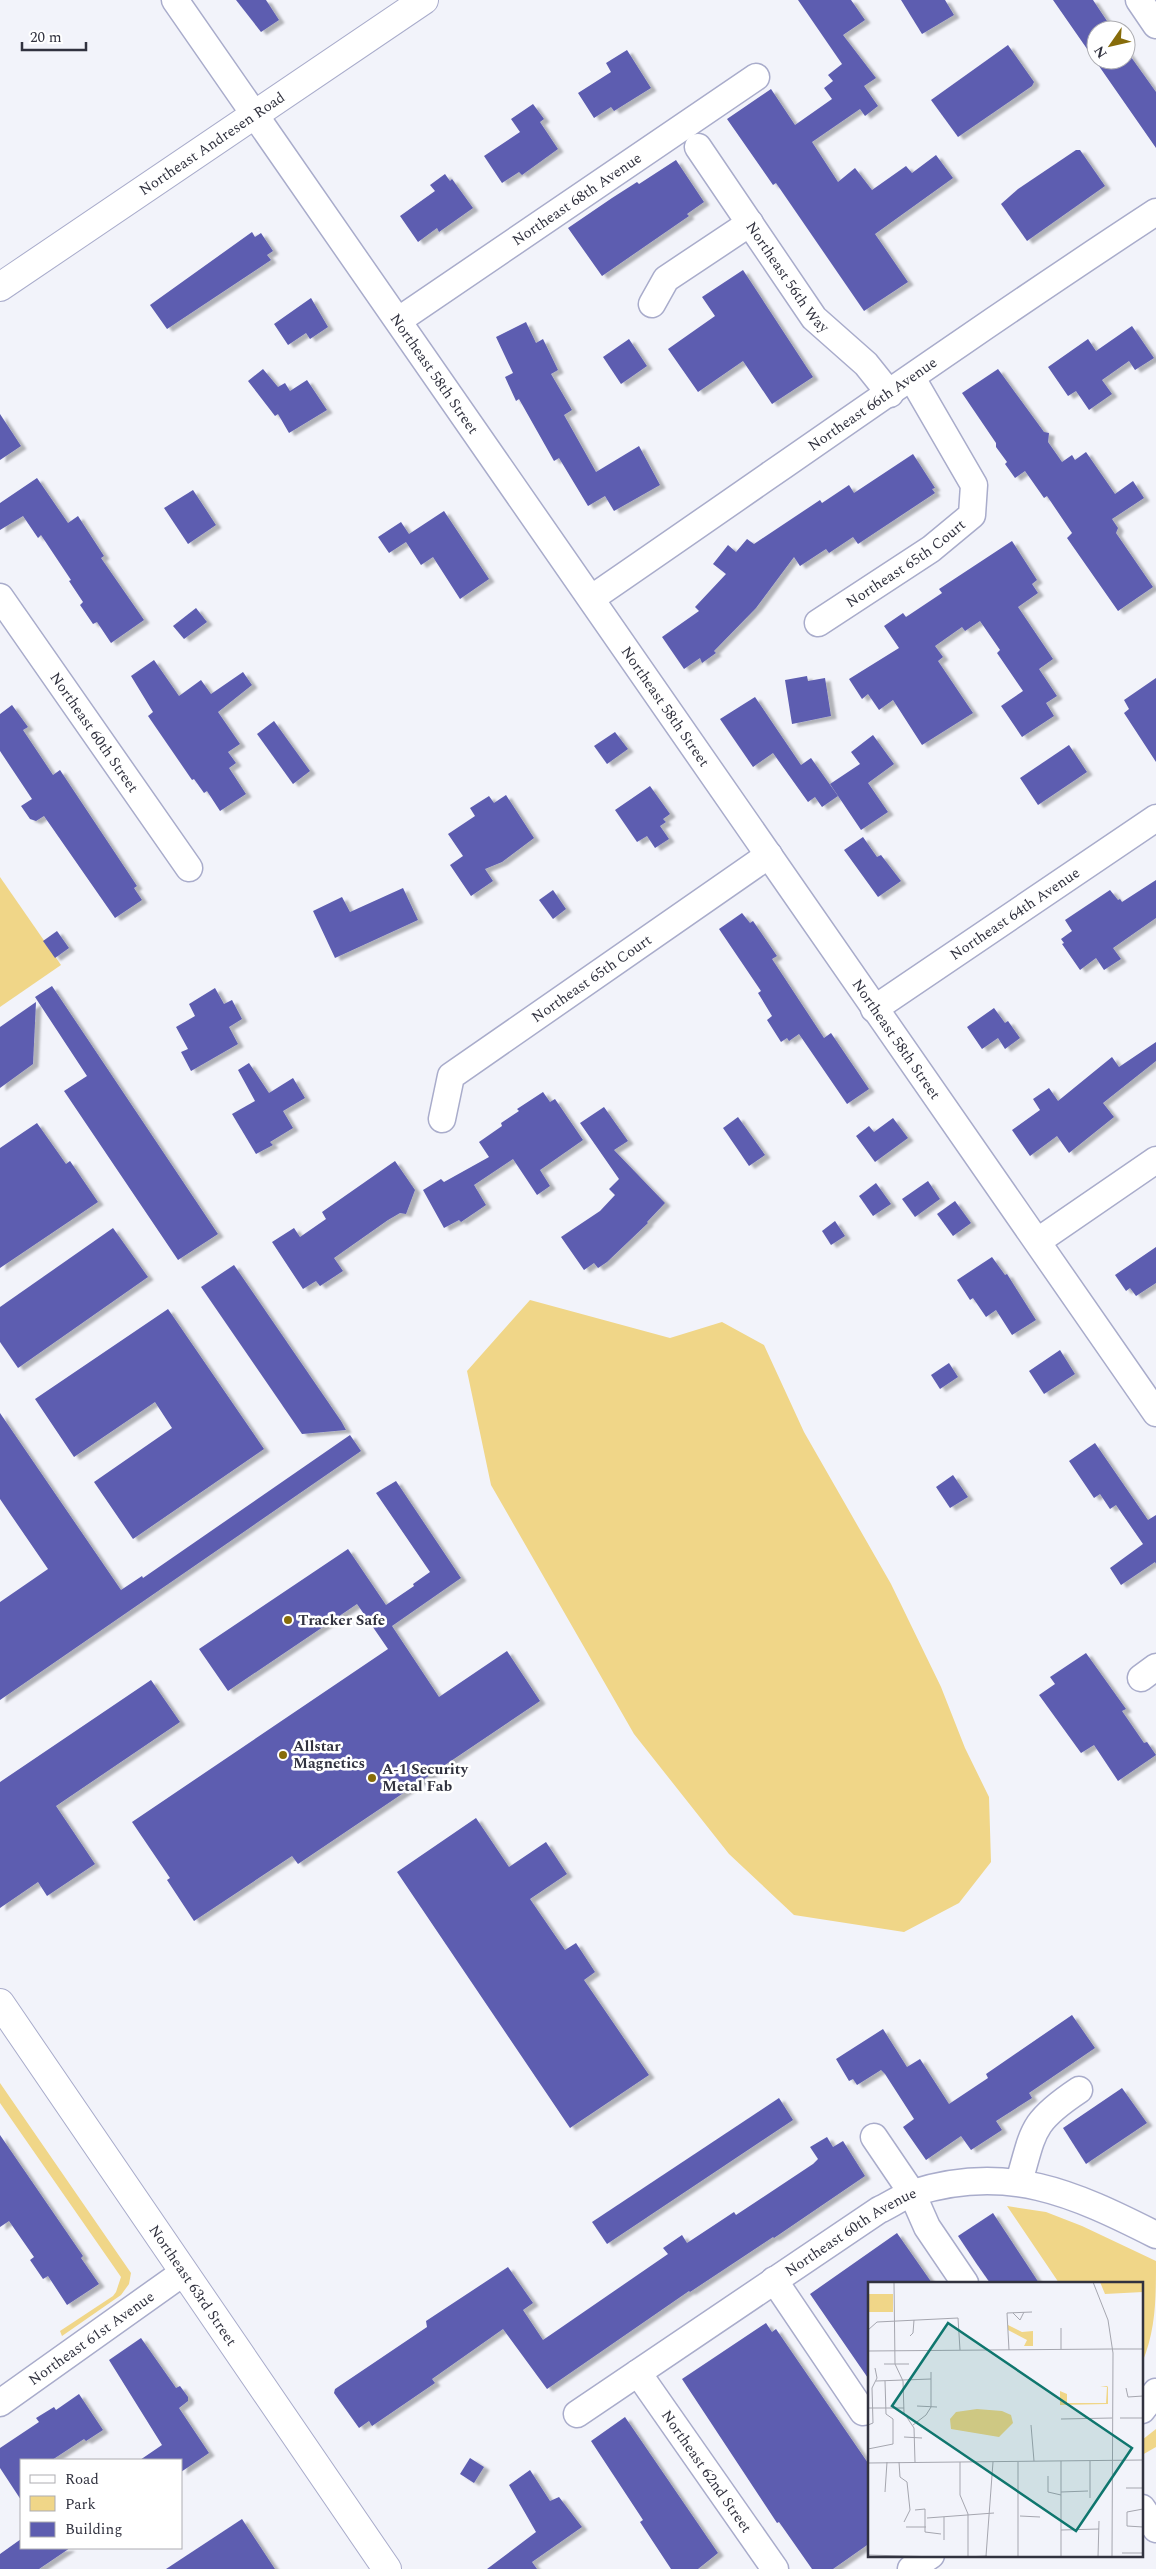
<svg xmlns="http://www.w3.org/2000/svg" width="1156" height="2569" viewBox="0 0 1156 2569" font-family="Spectral,serif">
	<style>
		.green { fill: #f0d688 }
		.building { fill: #5d5db0; filter: url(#shadow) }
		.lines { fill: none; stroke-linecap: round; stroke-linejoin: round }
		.minor-casing { stroke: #a9accb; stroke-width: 29 }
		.major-casing { stroke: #a9accb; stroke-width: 30 }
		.minor { stroke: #fff; stroke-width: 26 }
		.major { stroke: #fff; stroke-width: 28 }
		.poi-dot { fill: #876c0a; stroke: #fff; stroke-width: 2 }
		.labels { text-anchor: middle; stroke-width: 5; stroke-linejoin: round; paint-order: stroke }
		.street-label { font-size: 15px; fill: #31323f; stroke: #fff }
		.poi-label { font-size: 15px; font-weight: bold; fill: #31323f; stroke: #fff; text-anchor: start }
		.inset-road { fill: none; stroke: #a5a6af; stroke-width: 1 }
		.view { fill: #0f766e; fill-opacity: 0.15; stroke: #0f766e; stroke-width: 2.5 }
		.inset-edge { fill: none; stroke: #31323f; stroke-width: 2.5 }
	</style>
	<defs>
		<filter id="shadow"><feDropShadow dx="5.5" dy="3" stdDeviation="1" flood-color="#0004"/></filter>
	</defs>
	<rect width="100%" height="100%" fill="#f2f3fa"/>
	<g class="green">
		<path d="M0,877L61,965L0,1007Z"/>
		<path d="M530,1300L670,1338L722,1322L764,1345L804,1432L891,1584L941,1687L965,1748L989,1797L991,1862L959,1903L904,1932L794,1915L729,1854L634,1734L491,1485L467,1371Z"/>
		<path d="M0,2083L131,2273L129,2284L121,2295L62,2336L60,2331L113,2296L116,2292L121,2277L0,2103Z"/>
		<path d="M1007,2206L1046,2212L1082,2226L1156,2261C1156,2298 1156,2330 1142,2363V2283H1059Z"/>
		<path d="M1156,2429V2447L1142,2455V2440Z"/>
	</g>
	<g class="building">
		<path d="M236,0H266L279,20L261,32Z"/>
		<path d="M798,0H851L865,20L843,35L876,78L864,86L878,106L865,116L860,109L812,142L838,182L855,168L872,190L906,166L912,173L936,155L953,178L875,234L908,282L864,311L776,183L773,185L727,119L771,89L795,125L832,99L824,88L833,81L828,75L842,64Z"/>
		<path d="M901,0H945L954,15L922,34Z"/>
		<path d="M1053,0H1093L1113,30H1096V60H1126V50L1156,92V148Z"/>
		<path d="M1008,45L1034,82L1032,86L958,137L931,100Z"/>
		<path d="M627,50L651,88L614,111L611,107L594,118L578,93L611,72L606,63Z"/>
		<path d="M533,104L544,119L540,122L558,149L522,175L519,172L502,183L484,156L520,132L511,119Z"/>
		<path d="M1076,150H1080L1105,186L1027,241L1001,204L1018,189Z"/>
		<path d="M676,160L704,202L687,214L689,216L602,276L568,228L612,198L637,182L639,184Z"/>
		<path d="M445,174L450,181L452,179L473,208L439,232L437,228L418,242L400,216L435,191L430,185Z"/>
		<path d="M252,232L255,237L261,233L273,251L267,255L271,260L167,329L150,305Z"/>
		<path d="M743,270L813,377L772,404L743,361L698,392L668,349L715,316L702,297Z"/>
		<path d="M311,298L328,327L310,339L306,333L288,345L274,324Z"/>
		<path d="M526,322L536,343L543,339L558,370L551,374L572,410L564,415L596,472L639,446L660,485L614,511L605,496L588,506L559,458L554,461L519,399L516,401L505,377L513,373L496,337Z"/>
		<path d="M1132,326L1154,358L1135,370L1129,361L1102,380L1112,394L1089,410L1076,391L1068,396L1048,367L1088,339L1096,351Z"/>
		<path d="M629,339L647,366L621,384L603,357Z"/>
		<path d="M263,369L278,387L285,383L290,391L307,380L327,410L289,433L278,414L275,416L248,381Z"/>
		<path d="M998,369L1044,432L1049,433L1048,442L1062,462L1072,455L1075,460L1086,452L1115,494L1133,481L1144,498L1112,519L1118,528L1116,533L1153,587L1118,611L1067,538L1072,533L1047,496L1044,498L1025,471L1015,478L1005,464L1007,462L996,447V443L962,393Z"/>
		<path d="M0,414L21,446L0,460Z"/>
		<path d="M913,454L935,488L932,489L935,493L858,544L853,537L829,553L826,549L800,566L794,557L756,608L714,651L716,653L702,663L700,658L684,669L662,637L699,611L695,607L726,574L713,564L728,545L736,552L747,539L754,544L820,500L822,503L849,485L854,493Z"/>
		<path d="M37,478L68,523L78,516L104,556L101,558L144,620L111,643L97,622L93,624L80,605L83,602L69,581L71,580L41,535L38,538L23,516L0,530V503Z"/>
		<path d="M193,490L216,525L188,544L164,508Z"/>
		<path d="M444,511L489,579L460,599L433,557L421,565L406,542L389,553L378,537L401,522L409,534Z"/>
		<path d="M1012,541L1037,580L1032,584L1038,593L1018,607L1053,659L1039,669L1057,696L1046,703L1054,716L1022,737L1001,706L1023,691L997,653L1000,650L980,621L965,631L962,627L935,646L943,657L938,661L973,713L922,745L893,700L879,710L868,694L862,699L849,679L899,648L884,626L903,613L906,617L942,593L939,589Z"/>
		<path d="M196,608L207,622L184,639L173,626Z"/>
		<path d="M154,660L179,696L201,680L211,694L243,672L252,685L218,712L240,744L228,752L236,763L229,768L246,794L220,811L207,791L204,793L194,779L192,780L148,716L153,712L131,676Z"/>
		<path d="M807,676L808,681L825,678L831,716L792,724L785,680Z"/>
		<path d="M1156,678V762L1124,713L1129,709L1124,700Z"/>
		<path d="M755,697L801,765L811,758L838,796L822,807L815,797L808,802L773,753L753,767L720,719Z"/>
		<path d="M12,705L28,727L23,730L53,775L60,770L137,886L134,888L142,900L115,918L44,816L36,821L30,819L21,806L32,799L0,751V714Z"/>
		<path d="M274,721L310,771L293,784L257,734Z"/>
		<path d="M615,732L628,749L607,764L594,746Z"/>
		<path d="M873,735L894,764L868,783L888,812L861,830L830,784L860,764L851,752Z"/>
		<path d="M1069,745L1087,772L1038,805L1020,778Z"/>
		<path d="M650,786L670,814L663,819L666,822L660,826L669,839L655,848L647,836L637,842L615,810Z"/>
		<path d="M506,795L534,838L502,862L485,869L493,881L471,896L450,865L463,856L448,834L475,816L470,808L489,796L494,803Z"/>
		<path d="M863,837L877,857L881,855L901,881L878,897L844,850Z"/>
		<path d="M1156,880V918L1113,948L1121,959L1104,970L1096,958L1080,970L1062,944L1064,943L1061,939L1072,931L1065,920L1110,890L1118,900L1120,899L1122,902Z"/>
		<path d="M403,888L418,920L335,958L313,911L342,897L350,912Z"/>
		<path d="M553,890L566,909L553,919L539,900Z"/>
		<path d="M742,913L750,923L753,921L777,956L772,959L824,1038L831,1033L869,1089L847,1104L799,1034L789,1041L787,1038L781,1042L767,1020L772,1016L758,993L761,991L719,929Z"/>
		<path d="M57,931L69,948L55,958L43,941Z"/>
		<path d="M52,986L218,1234L178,1260L64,1091L87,1076L35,997Z"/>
		<path d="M215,988L224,1004L232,1000L242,1019L229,1027L238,1044L191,1071L181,1052L188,1049L176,1027L195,1016L189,1004Z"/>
		<path d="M36,1002L33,1064L0,1088V1027Z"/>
		<path d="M994,1008L1005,1023L1008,1021L1020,1038L1005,1049L998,1038L982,1049L967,1027Z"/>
		<path d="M1156,1042V1061L1103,1103L1114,1117L1069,1153L1057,1136L1030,1156L1012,1130L1040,1110L1033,1099L1049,1088L1058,1101L1112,1057L1119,1067Z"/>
		<path d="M249,1063L269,1093L293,1078L305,1098L283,1111L293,1128L270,1142L273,1145L256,1154L232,1114L255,1101L238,1070Z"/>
		<path d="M543,1092L550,1102L555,1099L583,1140L540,1170L550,1186L537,1195L513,1159L474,1185L486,1205L461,1222L459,1220L444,1228L423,1190L441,1179L444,1182L489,1157L479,1142L502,1126L501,1123L519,1111L517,1109Z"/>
		<path d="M604,1107L628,1141L614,1150L665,1203L647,1222L648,1223L607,1262L598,1268L594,1263L584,1270L561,1237L600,1211L615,1195L609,1189L619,1179L580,1123Z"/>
		<path d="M738,1117L765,1155L749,1166L723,1128Z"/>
		<path d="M893,1118L908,1138L875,1162L856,1136L869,1126L874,1132Z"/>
		<path d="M37,1123L66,1164L70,1161L98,1202L0,1268V1148Z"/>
		<path d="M395,1161L415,1190L406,1214L400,1213L388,1220L334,1258L343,1271L320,1286L316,1281L303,1289L272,1242L294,1228L300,1237L326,1219L322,1212Z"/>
		<path d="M928,1181L940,1199L915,1217L902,1199Z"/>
		<path d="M876,1183L891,1204L873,1216L859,1196Z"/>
		<path d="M955,1201L971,1223L953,1236L937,1214Z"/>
		<path d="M835,1221L845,1236L831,1245L822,1231Z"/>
		<path d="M113,1228L148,1277L18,1368L0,1342V1307Z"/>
		<path d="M1156,1247V1283L1136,1296L1130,1288L1126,1291L1115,1275Z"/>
		<path d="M992,1257L1005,1275L1007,1274L1036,1320L1012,1335L996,1310L986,1317L973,1298L970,1300L957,1280Z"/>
		<path d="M234,1265L341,1421L346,1430L302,1434L201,1287Z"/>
		<path d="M168,1309L264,1449L133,1539L94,1482L172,1428L155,1402L74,1457L35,1399Z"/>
		<path d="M1060,1350L1075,1374L1044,1394L1029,1371Z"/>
		<path d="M949,1363L958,1377L940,1389L931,1375Z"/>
		<path d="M0,1413L121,1590L142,1576L143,1578L350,1435L361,1451L0,1700V1602L48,1569L0,1499Z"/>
		<path d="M1095,1443L1148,1520L1156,1515V1564L1155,1562L1121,1585L1110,1568L1143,1544L1116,1505L1110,1509L1100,1494L1094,1498L1069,1461Z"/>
		<path d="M953,1475L968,1497L950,1508L936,1487Z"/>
		<path d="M396,1481L461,1578L392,1626L439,1697L507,1651L540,1701L298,1864L292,1856L194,1921L167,1880L170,1878L132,1822L388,1649L357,1604L228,1691L199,1649L348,1549L386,1605L414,1586L413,1584L430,1572L376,1493Z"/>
		<path d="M1086,1653L1126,1709L1122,1711L1144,1743L1147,1742L1156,1755L1118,1781L1094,1745L1081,1753L1039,1695L1055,1684L1050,1677Z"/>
		<path d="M151,1680L180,1722L56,1806L95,1864L47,1896L38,1882L0,1908V1782Z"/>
		<path d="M476,1818L509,1867L546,1842L567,1874L530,1899L565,1950L576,1943L595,1972L584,1980L649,2075L570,2128L397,1872Z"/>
		<path d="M1072,2015L1095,2048L1029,2093L1032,2098L996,2121L1002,2130L971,2150L961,2136L926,2160L903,2127L914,2119L885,2074L881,2070L857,2085L853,2079L849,2081L836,2059L883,2029L907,2067L920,2059L949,2104L988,2078L986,2074Z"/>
		<path d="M1122,2088L1147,2123L1086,2164L1063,2128Z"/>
		<path d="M779,2098L793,2120L607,2244L592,2222Z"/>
		<path d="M0,2135L83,2256L81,2258L99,2284L67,2305L48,2276L43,2279L30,2260L34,2257L9,2221L0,2227Z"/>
		<path d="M827,2137L833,2147L843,2141L865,2176L774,2238L773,2237L690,2292L689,2291L547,2389L503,2329L432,2379L435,2383L372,2426L369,2421L359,2428L334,2393L335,2389L427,2327L426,2321L508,2267L533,2303L523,2310L543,2340L668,2254L663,2248L682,2235L687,2243L734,2212L736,2215L813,2164L818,2159L810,2147Z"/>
		<path d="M993,2213L1018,2251L1039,2283H990L976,2263L958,2236Z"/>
		<path d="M897,2233L932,2283H870V2381L810,2294Z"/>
		<path d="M766,2323L772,2332L776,2329L870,2466V2543L833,2569H812L779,2522L777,2523L682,2379Z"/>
		<path d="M141,2338L174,2385L176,2388L180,2386L188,2397V2401L179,2408L209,2453L181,2472V2460H140L162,2445L109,2360Z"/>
		<path d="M79,2394L103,2430L86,2441L84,2439L52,2460H21V2500L0,2468V2448L39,2422L36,2418L54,2407L56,2410Z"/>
		<path d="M625,2417L718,2553L698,2569H671L640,2522L643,2520L591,2441Z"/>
		<path d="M470,2458L484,2467L474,2483L460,2474Z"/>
		<path d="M530,2470L550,2501L559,2497L582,2527L532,2562L537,2569H487L536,2532L509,2485Z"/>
		<path d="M242,2519L275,2569H166Z"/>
		<path d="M21,2539V2548H70L39,2569H0V2554Z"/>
	</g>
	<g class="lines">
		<defs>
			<g id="minor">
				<path id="s1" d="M175,0L1156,1413"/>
				<path d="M1139,0L1156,25"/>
				<path id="s2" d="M698,147L814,318L866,364L890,394"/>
				<path d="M652,304L666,279L750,223"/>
				<path id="s3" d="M399,320L756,77"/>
				<path id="s4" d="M0,597L189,868"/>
				<path id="s5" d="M592,598C780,469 965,337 1156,212"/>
				<path id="s6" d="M818,623L931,549L972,515L974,485L912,378"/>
				<path id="s7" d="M874,1009L1156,818"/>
				<path id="s8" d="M442,1119L451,1076L769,855"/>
				<path d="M1038,1241L1156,1160"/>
				<path d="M1141,1678L1156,1667"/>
				<path d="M874,2137L912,2193L927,2227L965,2283"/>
				<path d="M1019,2182C1034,2130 1031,2122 1079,2090"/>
				<path d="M774,2280L863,2412"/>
				<path id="s9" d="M638,2373L775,2569"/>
				<path id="s10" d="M0,2403L184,2272"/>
				<path d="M1142,2410L1156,2392"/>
				<path id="s11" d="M577,2414L879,2210C890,2205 901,2197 913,2193C1007,2163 1073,2193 1156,2235"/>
				<path d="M1142,2508L1156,2529"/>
				<path d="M911,2569L931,2555"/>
			</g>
			<g id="major">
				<path id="s12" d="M0,287L424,0"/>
				<path id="s13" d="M0,2003L387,2569"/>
			</g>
		</defs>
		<use href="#minor" class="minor-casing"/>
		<use href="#major" class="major-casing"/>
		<use href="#minor" class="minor"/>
		<use href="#major" class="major"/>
	</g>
	<g class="poi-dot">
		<circle cx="288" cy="1620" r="5"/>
		<circle cx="283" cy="1755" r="5"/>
		<circle cx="372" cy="1778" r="5"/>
	</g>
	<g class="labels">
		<g class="street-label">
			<text dy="5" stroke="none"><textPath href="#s12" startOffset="256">Northeast Andresen Road</textPath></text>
			<text dy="5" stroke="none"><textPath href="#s3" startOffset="215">Northeast 68th Avenue</textPath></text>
			<text dy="5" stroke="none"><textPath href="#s2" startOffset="158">Northeast 56th Way</textPath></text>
			<text dy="5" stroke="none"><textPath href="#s1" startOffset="455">Northeast 58th Street</textPath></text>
			<text dy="5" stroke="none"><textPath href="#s5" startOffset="341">Northeast 66th Avenue</textPath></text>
			<text dy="5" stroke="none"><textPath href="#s6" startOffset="106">Northeast 65th Court</textPath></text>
			<text dy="5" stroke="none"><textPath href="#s1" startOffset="860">Northeast 58th Street</textPath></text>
			<text dy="5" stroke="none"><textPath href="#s4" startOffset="165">Northeast 60th Street</textPath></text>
			<text dy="5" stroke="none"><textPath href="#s7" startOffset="170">Northeast 64th Avenue</textPath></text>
			<text dy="5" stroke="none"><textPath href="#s8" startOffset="215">Northeast 65th Court</textPath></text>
			<text dy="5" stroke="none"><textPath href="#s1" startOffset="1265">Northeast 58th Street</textPath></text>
			<text dy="5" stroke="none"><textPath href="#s11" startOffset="329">Northeast 60th Avenue</textPath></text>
			<text dy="5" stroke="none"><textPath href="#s13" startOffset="342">Northeast 63rd Street</textPath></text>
			<text dy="5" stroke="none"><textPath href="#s10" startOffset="112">Northeast 61st Avenue</textPath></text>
			<text dy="5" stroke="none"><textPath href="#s9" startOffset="120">Northeast 62nd Street</textPath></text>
		</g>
		<g class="poi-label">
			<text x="298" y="1625">Tracker Safe</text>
			<text x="293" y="1751">Allstar<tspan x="293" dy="17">Magnetics</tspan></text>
			<text x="382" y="1774">A-1 Security<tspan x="382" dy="17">Metal Fab</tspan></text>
		</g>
	</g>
	<g transform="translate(868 2282)">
		<rect width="275" height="275" fill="#f2f3fa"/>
		<path d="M232,0H275V10L237,12ZM0,12H25V30H0ZM140,43L154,50L165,49V64H156L159,58L140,48ZM232,104H239L240,105V122L192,123V109L199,112V121H238L239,105ZM109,127L134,129L143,133L145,141L131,155L83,147L82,137L88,130Z" fill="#f0d688"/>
		<path class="inset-road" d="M26,0L27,82L35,99L36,131L46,146L47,180M225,0L240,38L245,71L244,275M145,31L152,38L156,30M193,46V67M0,48L9,40L90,36L92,68M42,54L45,51L46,38M244,67H275M141,68L139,31L164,30M0,69L244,67M16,82H41M8,99L63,97M258,106L260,115L275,114M49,124L69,125M0,126H36M252,136H275M193,137L244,136M0,143L5,141L4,106L9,96L7,86M45,143L58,133L63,125V90M163,143L166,179M36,155L54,156M0,167L25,162V137L18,132L17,99M193,179V275M222,179V216M31,180L32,195L39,200L42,228L36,240M92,180V213L100,232V274M150,180V275M0,181L275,178M180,194V210L193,213M258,206H275M17,210L19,180M193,210L220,209M275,227L259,230V244L275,245M47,228L57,227V250L73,252M152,234L172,235M76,235V258M59,236L126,231M38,245H58M193,248L231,247M254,271H275M0,273L71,275M118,274L125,180M97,275L119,274M230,275L231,239"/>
		<path class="view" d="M80,41L264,166L208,249L24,124Z"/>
		<rect width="275" height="275" class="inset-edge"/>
	</g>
	<rect x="20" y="2459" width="162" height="90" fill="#ffffff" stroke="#adadb2"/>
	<rect x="30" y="2475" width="25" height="8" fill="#ffffff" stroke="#adadb2"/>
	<text x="65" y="2484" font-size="15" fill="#31323f">Road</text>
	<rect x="30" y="2496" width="25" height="15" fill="#f0d688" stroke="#adadb2"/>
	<text x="65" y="2509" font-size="15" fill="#31323f">Park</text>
	<rect x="30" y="2522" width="25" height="15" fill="#5d5db0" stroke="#adadb2"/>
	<text x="65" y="2534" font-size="15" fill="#31323f">Building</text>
	<g transform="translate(1111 45) rotate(236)"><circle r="24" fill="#ffffff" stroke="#adadb2"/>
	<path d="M0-4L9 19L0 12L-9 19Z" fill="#876c0a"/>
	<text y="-8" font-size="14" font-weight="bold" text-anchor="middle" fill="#31323f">N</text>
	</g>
	<path d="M22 42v8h64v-8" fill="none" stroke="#31323f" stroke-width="2.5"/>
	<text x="30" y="42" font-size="15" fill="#31323f" stroke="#ffffff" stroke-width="4" paint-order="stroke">20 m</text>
</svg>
